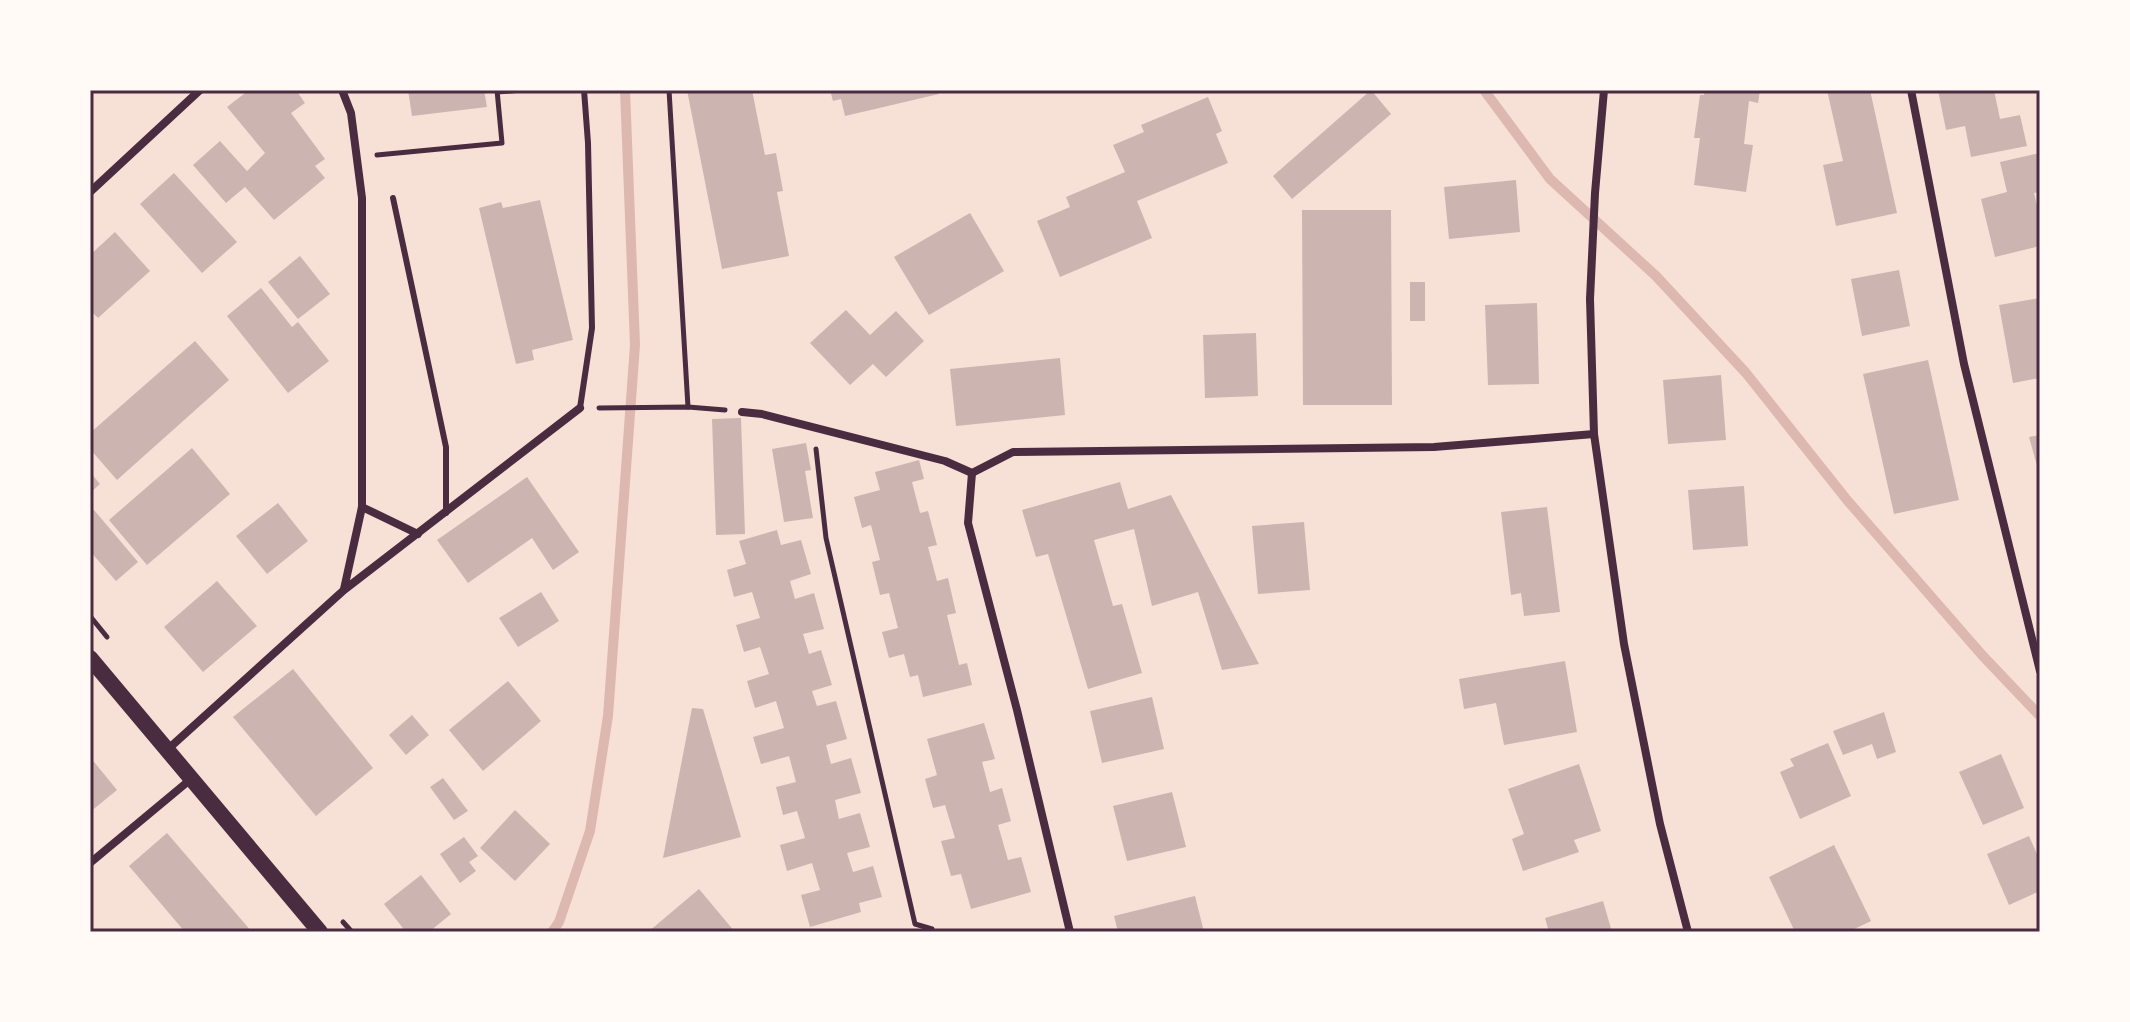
<svg xmlns="http://www.w3.org/2000/svg" width="2130" height="1022" viewBox="0 0 2130 1022" font-family="'Titillium Web',sans-serif">
	<style>
		.lines { fill: none; stroke-linecap: round; stroke-linejoin: round }
		.stream { stroke: #dcb8b0; stroke-width: 10 }
		.building { fill: #ccb4b1 }
		.path { stroke: #4a2c40; stroke-width: 5 }
		.service { stroke: #4a2c40; stroke-width: 6 }
		.minor { stroke: #4a2c40; stroke-width: 8 }
		.secondary { stroke: #4a2c40; stroke-width: 16 }
		.neatline { fill: none; stroke: #4a2c40; stroke-width: 3 }
	</style>
	<rect width="100%" height="100%" fill="#f7e1d7"/>
	<g class="lines">
		<g class="stream">
			<path d="M1484,90L1550,179L1656,276L1746,373L1847,500L1982,655L2040,716"/>
			<path d="M552,932L559,922L590,831L608,716L635,345L625,90"/>
		</g>
	</g>
	<g class="building">
		<path d="M249,90H296L305,103L291,113L325,159L315,166L325,178L274,220L245,187L226,203L193,165L220,141L247,171L265,153L227,107Z"/>
		<path d="M408,90H484L487,107L412,116Z"/>
		<path d="M687,90H752L765,155L776,153L783,191L777,192L789,256L722,269Z"/>
		<path d="M830,90H938L939,94L845,116L841,99L833,101Z"/>
		<path d="M1371,90L1391,114L1292,199L1273,176Z"/>
		<path d="M1705,90H1760L1758,103L1749,101L1744,144L1753,145L1746,192L1694,185L1700,138H1694L1700,95H1704Z"/>
		<path d="M1827,90H1870L1897,213L1836,226L1823,165L1843,161Z"/>
		<path d="M1938,90H1994L2000,119L2020,115L2027,146L1971,157L1965,126L1946,130Z"/>
		<path d="M1208,97L1222,131L1216,134L1228,163L1137,201L1152,238L1060,277L1037,221L1070,207L1066,197L1125,172L1113,145L1144,132L1141,125Z"/>
		<path d="M2040,153V192L2034,193L2040,218V246L1995,257L1981,199L2007,192L2000,162Z"/>
		<path d="M174,173L237,242L202,273L140,204Z"/>
		<path d="M1516,180L1520,232L1449,239L1444,187Z"/>
		<path d="M540,200L573,340L532,350L534,360L516,364L479,208L501,202L503,208Z"/>
		<path d="M1302,210H1391L1392,405H1303Z"/>
		<path d="M970,213L1004,271L929,315L894,257Z"/>
		<path d="M115,232L150,271L98,318L90,310V255Z"/>
		<path d="M300,256L330,294L298,319L268,282Z"/>
		<path d="M1899,270L1910,326L1862,336L1851,279Z"/>
		<rect x="1410" y="282" width="15" height="39"/>
		<path d="M261,288L292,327L298,322L329,361L288,393L227,316Z"/>
		<path d="M2040,298V378L2013,383L1999,305Z"/>
		<path d="M1537,303L1539,384L1488,385L1485,305Z"/>
		<path d="M846,310L870,335L896,311L924,341L886,377L873,364L850,385L810,343Z"/>
		<path d="M1256,333L1258,396L1205,398L1203,335Z"/>
		<path d="M195,341L229,380L117,480L90,449V433Z"/>
		<path d="M1060,358L1065,415L956,426L950,369Z"/>
		<path d="M1928,360L1959,500L1894,514L1863,374Z"/>
		<path d="M1721,375L1726,440L1668,444L1663,380Z"/>
		<path d="M741,418L745,534L716,535L712,419Z"/>
		<path d="M2040,435V473H2039L2029,437Z"/>
		<path d="M806,443L811,470L805,471L813,518L784,522L772,449Z"/>
		<path d="M192,448L230,494L147,565L109,520Z"/>
		<path d="M919,460L924,479L912,482L920,513L928,511L937,545L928,547L937,581L948,578L956,613L947,615L959,665L967,663L972,685L923,697L918,675L910,677L904,654L889,658L882,632L898,628L889,593L880,595L872,562L880,560L871,525L862,528L854,497L880,490L875,472Z"/>
		<path d="M90,472L100,484L90,493Z"/>
		<path d="M527,477L579,552L553,570L532,538L468,583L437,540Z"/>
		<path d="M1120,482L1128,509L1171,495L1259,664L1222,670L1198,592L1152,606L1134,529L1094,540L1113,606L1122,604L1142,673L1088,689L1048,554L1036,557L1022,510Z"/>
		<path d="M1744,486L1748,546L1693,550L1688,490Z"/>
		<path d="M278,503L308,541L267,574L236,536Z"/>
		<path d="M1547,507L1560,612L1524,616L1521,593L1511,595L1501,512Z"/>
		<path d="M94,510L138,562L116,581L90,551V513Z"/>
		<path d="M1304,522L1310,590L1258,594L1252,526Z"/>
		<path d="M777,530L781,545L801,540L811,574L790,581L795,599L814,593L824,629L803,634L809,654L821,650L832,685L812,691L817,706L836,701L847,739L826,745L831,764L851,758L861,793L835,800L839,819L860,813L870,847L847,853L853,872L873,866L882,897L859,903L861,912L810,927L801,895L820,890L812,863L787,871L780,845L805,838L797,811L783,815L776,787L796,782L789,756L761,764L753,737L784,728L776,701L755,708L747,681L769,674L760,647L744,652L736,625L760,618L752,592L734,597L727,570L746,564L739,541Z"/>
		<path d="M217,581L257,626L203,672L164,627Z"/>
		<path d="M541,592L559,621L518,647L499,618Z"/>
		<path d="M1565,661L1577,732L1504,745L1496,703L1464,709L1459,679Z"/>
		<path d="M293,669L373,768L316,816L233,717Z"/>
		<path d="M508,681L541,721L483,771L449,730Z"/>
		<path d="M1152,697L1164,749L1102,763L1090,711Z"/>
		<path d="M692,708L703,709L741,837L663,858Z"/>
		<path d="M1884,712L1896,752L1877,759L1872,744L1843,755L1833,731Z"/>
		<path d="M412,715L429,735L406,755L389,735Z"/>
		<path d="M984,723L995,759L982,762L990,792L1002,788L1011,821L998,825L1008,860L1021,857L1031,892L971,909L961,874L951,876L941,841L955,838L945,805L933,808L925,779L937,775L927,739Z"/>
		<path d="M1828,743L1851,796L1800,819L1780,772L1794,766L1790,759Z"/>
		<path d="M2001,754L2024,808L1983,825L1959,772Z"/>
		<path d="M90,757L117,790L90,812Z"/>
		<path d="M1579,764L1601,831L1574,840L1579,852L1523,871L1512,839L1524,834L1508,789Z"/>
		<path d="M443,778L468,811L454,820L430,787Z"/>
		<path d="M1172,792L1186,847L1127,861L1113,806Z"/>
		<path d="M515,810L550,844L515,881L480,848Z"/>
		<path d="M167,833L252,932H185L129,866Z"/>
		<path d="M2029,836L2040,861V891L2009,905L1987,854Z"/>
		<path d="M464,837L478,856L469,862L476,871L460,883L440,854Z"/>
		<path d="M1834,845L1871,921L1848,932H1795L1769,877Z"/>
		<path d="M421,875L451,914L429,932H406L384,904Z"/>
		<path d="M699,889L735,932H648Z"/>
		<path d="M1195,896L1204,932H1118L1114,916Z"/>
		<path d="M1603,901L1612,932H1549L1545,918Z"/>
	</g>
	<g class="lines">
		<g class="path">
			<path d="M669,90L688,407"/>
			<path d="M497,92L522,90"/>
			<path d="M377,155L502,143L497,90"/>
			<path d="M599,408L688,407L725,410"/>
			<path d="M816,449L826,538L915,924L932,929"/>
			<path d="M90,616L107,637"/>
			<path d="M343,922L352,932"/>
		</g>
		<g class="service">
			<path d="M393,198L446,447V513"/>
			<path d="M580,408L592,328L588,143L584,90"/>
		</g>
		<g class="minor">
			<path d="M342,90L351,113L362,198V507L344,589"/>
			<path d="M1604,90L1595,193L1590,299L1594,434L1624,644L1660,824L1688,932"/>
			<path d="M1911,90L1964,364L2040,671"/>
			<path d="M90,192L200,90"/>
			<path d="M742,412L762,414L945,461L972,473"/>
			<path d="M972,473L1013,452L1434,447L1594,434"/>
			<path d="M972,473L968,523L1017,710L1070,932"/>
			<path d="M362,507L418,534"/>
			<path d="M167,750L344,590L580,408"/>
			<path d="M90,863L191,779"/>
		</g>
		<path class="secondary" d="M90,658L320,932"/>
	</g>
	<rect width="2130" height="1022" fill="none" stroke="#fffaf5" stroke-width="184"/>
	<rect x="92" y="92" width="1946" height="838" class="neatline"/>
</svg>
